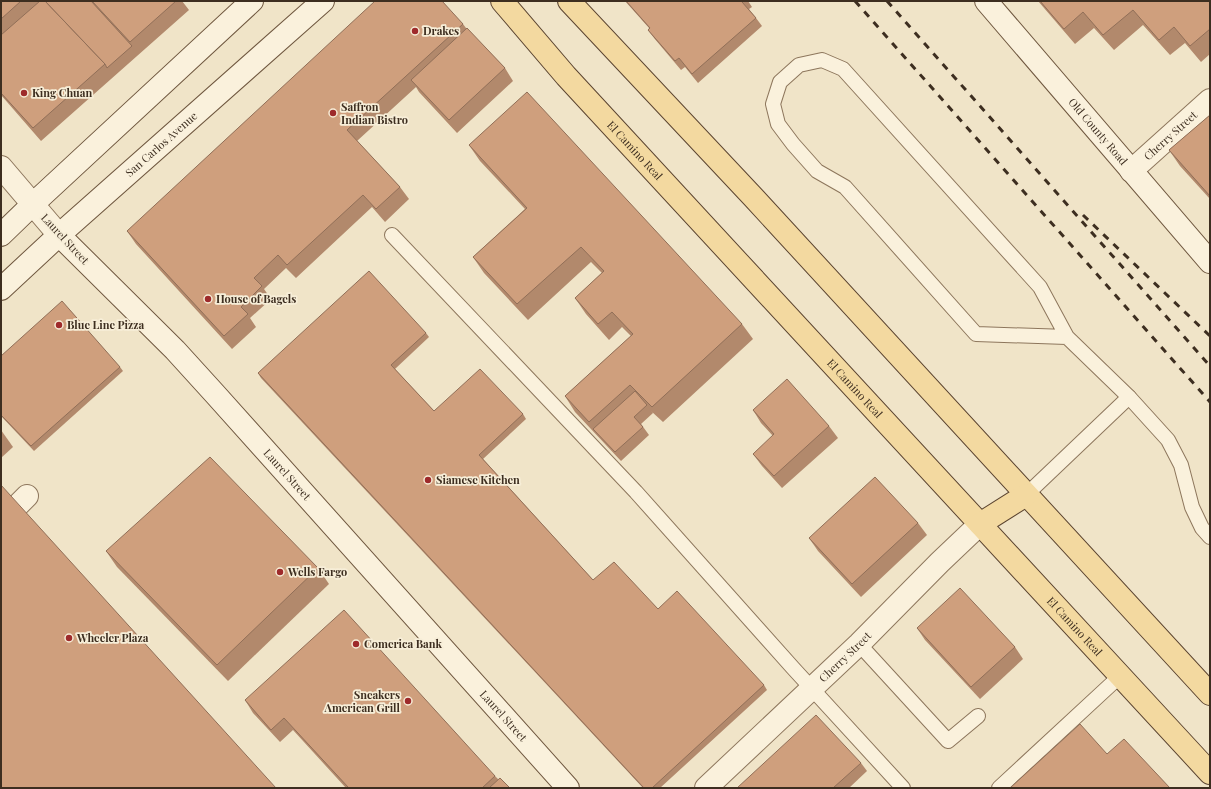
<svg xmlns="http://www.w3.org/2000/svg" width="1211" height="789" viewBox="0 0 1211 789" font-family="'Playfair Display',serif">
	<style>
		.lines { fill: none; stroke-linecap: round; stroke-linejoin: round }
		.lane-casing { stroke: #8d765c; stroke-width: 16 }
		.street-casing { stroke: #8d765c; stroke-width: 24 }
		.secondary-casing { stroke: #6f573f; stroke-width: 24 }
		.primary-casing { stroke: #5b4430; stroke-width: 24 }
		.lane { stroke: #faf1dc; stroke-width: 14 }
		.street { stroke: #faf1dc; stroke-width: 22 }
		.secondary { stroke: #faf1dc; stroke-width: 22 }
		.primary { stroke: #f3d9a0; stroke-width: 22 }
		.rail { stroke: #3d2e20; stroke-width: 3; stroke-dasharray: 7 7; stroke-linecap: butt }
		.wall { fill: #b2896c }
		.building { fill: #cf9f7d; stroke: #916f58 }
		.poi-dot { fill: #9e2a2b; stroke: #f7eed8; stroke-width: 1.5 }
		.labels { text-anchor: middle; stroke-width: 3.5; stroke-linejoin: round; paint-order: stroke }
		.poi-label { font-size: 11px; font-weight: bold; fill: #3d2e20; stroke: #f7eed8; text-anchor: start }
		.street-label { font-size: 11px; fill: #3d2e20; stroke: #f7eed8 }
	</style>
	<rect width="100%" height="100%" fill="#f0e4c8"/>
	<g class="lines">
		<defs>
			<g id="lane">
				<path d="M392,235L636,492L793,668L903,788"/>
				<path d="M1067,337L976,334L845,187L817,171L793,144L778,124L773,104L780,82L799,65L822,60L843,69L1040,287L1067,337L1129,397L1168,440L1181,465L1192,507L1202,528L1210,537"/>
				<path d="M1026,495L1129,397"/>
				<path d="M859,644L948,741L978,716"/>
				<path d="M999,788L1120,676"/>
			</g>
			<g id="street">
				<path d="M1,167L59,235"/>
				<path id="s1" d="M1131,171L1210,100"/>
				<path d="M1,522L27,496"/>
				<path id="s2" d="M706,788L859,644L940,562L980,524"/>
			</g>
			<g id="secondary">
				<path id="s3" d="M986,1L1210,262"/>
				<path d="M1,235L33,204L252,1"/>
				<path id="s4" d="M59,235L175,350L215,394L568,788"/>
				<path id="s5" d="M1,289L59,235L323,1"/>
			</g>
			<g id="primary">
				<path id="s6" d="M502,1L566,76L1210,773"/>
				<path d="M569,1L754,198L1210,694"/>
				<path d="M980,524L1026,495"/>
			</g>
		</defs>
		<use href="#lane" class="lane-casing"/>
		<use href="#street" class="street-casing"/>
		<use href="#secondary" class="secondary-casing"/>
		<use href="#primary" class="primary-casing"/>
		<use href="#lane" class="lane"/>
		<use href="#street" class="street"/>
		<use href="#secondary" class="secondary"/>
		<use href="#primary" class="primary"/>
		<g class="rail">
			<path d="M855,1L1210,402"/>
			<path d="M887,1L1210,366"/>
			<path d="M1083,215L1210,336"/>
		</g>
	</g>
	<g class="wall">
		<path d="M1,1H45L46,2L47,1H182L189,10L41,141L1,95Z"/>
		<path d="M625,1H748L752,7L749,9L756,18L762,26L698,83L685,67L681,70L654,38L648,30L649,28Z"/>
		<path d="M1038,1H1210V54L1201,62L1185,43L1170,55L1143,25L1114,50L1094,28L1075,44Z"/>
		<path d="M463,24L466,28L505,68L513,81L457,133L419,92L416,87L357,141L400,187L409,199L385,222L372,207L296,278L286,268L264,289L271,299L250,318L256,327L232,349L136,244L127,231Z"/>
		<path d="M1210,115V199L1180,166L1169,150Z"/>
		<path d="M469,145L742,324L753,339L663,422L651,411L653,413L641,424L649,435L621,461L575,412L565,396L631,336L622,327L609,340L586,314L575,298L602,273L591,262L528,320L484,273L473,257L525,209L480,161Z"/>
		<path d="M426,333L429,337L395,369L434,411L523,414L526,419L483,459L593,580L658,609L764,685L767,690L660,788H643L261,378L258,373Z"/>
		<path d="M1,356L120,367L123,371L34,451L1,416Z"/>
		<path d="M753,410L829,426L838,438L782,488L762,466L753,454L773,436L761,423Z"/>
		<path d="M1,430L13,447L1,458Z"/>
		<path d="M918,523L927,535L861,597L818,551L809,538Z"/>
		<path d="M106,551L318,568L329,584L228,681L117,567Z"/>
		<path d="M917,628L1015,647L1023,659L980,699L925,640Z"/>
		<path d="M245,700L495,776L498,779L510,788H346L293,730L280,742L253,713Z"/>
		<path d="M861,763L867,771L849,788H737Z"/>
	</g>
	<g class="building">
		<path d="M1,1H21L1,19Z"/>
		<path d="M40,1H45L105,64L33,128L1,93V35Z"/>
		<path d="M47,1H91L132,46L107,68L105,64L46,2Z"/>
		<path d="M92,1H176L130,42Z"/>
		<path d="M375,1H442L463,24L347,130L400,187L376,209L363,195L287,265L278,255L254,278L262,286L241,307L248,314L224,336L127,231Z"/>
		<path d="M626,1H743L742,2L756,18L692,74L679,58L675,61L648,30L650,28Z"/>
		<path d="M1040,1H1210V29L1190,46L1174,27L1159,40L1133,10L1103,35L1083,12L1064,29Z"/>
		<path d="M467,28L505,68L449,120L411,80Z"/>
		<path d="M527,92L742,324L652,407L630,385L589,422L565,396L633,334L612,312L598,324L575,298L604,271L581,247L517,304L473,257L527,208L469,145Z"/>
		<path d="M1210,115V196L1169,150Z"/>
		<path d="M369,271L426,333L391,365L434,411L480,369L523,414L479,455L593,580L614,562L658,609L677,591L764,685L652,788H644L258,373Z"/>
		<path d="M62,301L120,367L31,446L1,415V356Z"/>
		<path d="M787,379L829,426L774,476L753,454L774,434L753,410Z"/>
		<path d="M635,391L647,405L634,417L643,427L615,452L593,429Z"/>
		<path d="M210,457L318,568L217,665L106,551Z"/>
		<path d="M875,477L918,523L852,584L809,538Z"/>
		<path d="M1,485L276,788H1Z"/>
		<path d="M960,588L1015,647L971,687L917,628Z"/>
		<path d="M344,610L495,776L482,788H347L348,787L284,718L271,730L245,700Z"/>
		<path d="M816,715L861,763L833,788H737Z"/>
		<path d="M1080,724L1107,754L1124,739L1170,788H1010Z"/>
		<path d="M500,778L510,788H489Z"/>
	</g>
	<g class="poi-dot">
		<circle cx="415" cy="31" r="4"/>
		<circle cx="24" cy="93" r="4"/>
		<circle cx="333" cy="113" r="4"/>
		<circle cx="208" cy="299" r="4"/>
		<circle cx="59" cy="325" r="4"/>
		<circle cx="428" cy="480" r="4"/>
		<circle cx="280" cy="572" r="4"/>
		<circle cx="69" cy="638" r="4"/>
		<circle cx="356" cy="644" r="4"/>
		<circle cx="408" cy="701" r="4"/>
	</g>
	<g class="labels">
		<g class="poi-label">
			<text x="423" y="35">Drakes</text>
			<text x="32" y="97">King Chuan</text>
			<text x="341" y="111">Saffron<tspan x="341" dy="13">Indian Bistro</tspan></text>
			<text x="216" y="303">House of Bagels</text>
			<text x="67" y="329">Blue Line Pizza</text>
			<text x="436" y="484">Siamese Kitchen</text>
			<text x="288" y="576">Wells Fargo</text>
			<text x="77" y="642">Wheeler Plaza</text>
			<text x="364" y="648">Comerica Bank</text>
			<text x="400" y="699" text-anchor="end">Sneakers<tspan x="400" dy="13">American Grill</tspan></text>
		</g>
		<g class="street-label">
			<text dy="4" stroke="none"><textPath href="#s3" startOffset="172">Old County Road</textPath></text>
			<text dy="4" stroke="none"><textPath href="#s1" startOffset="53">Cherry Street</textPath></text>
			<text dy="4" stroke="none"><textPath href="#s5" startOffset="216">San Carlos Avenue</textPath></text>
			<text dy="4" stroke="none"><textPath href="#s6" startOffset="200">El Camino Real</textPath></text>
			<text transform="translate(65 239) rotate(47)" y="4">Laurel Street</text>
			<text dy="4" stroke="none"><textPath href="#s6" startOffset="524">El Camino Real</textPath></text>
			<text dy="4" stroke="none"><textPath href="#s4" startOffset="331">Laurel Street</textPath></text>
			<text dy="4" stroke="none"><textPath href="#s6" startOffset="848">El Camino Real</textPath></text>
			<text dy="4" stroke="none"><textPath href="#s2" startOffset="191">Cherry Street</textPath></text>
			<text dy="4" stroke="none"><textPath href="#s4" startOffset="655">Laurel Street</textPath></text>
		</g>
	</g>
	<rect width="1211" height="789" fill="none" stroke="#3d2e20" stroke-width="4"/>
</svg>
